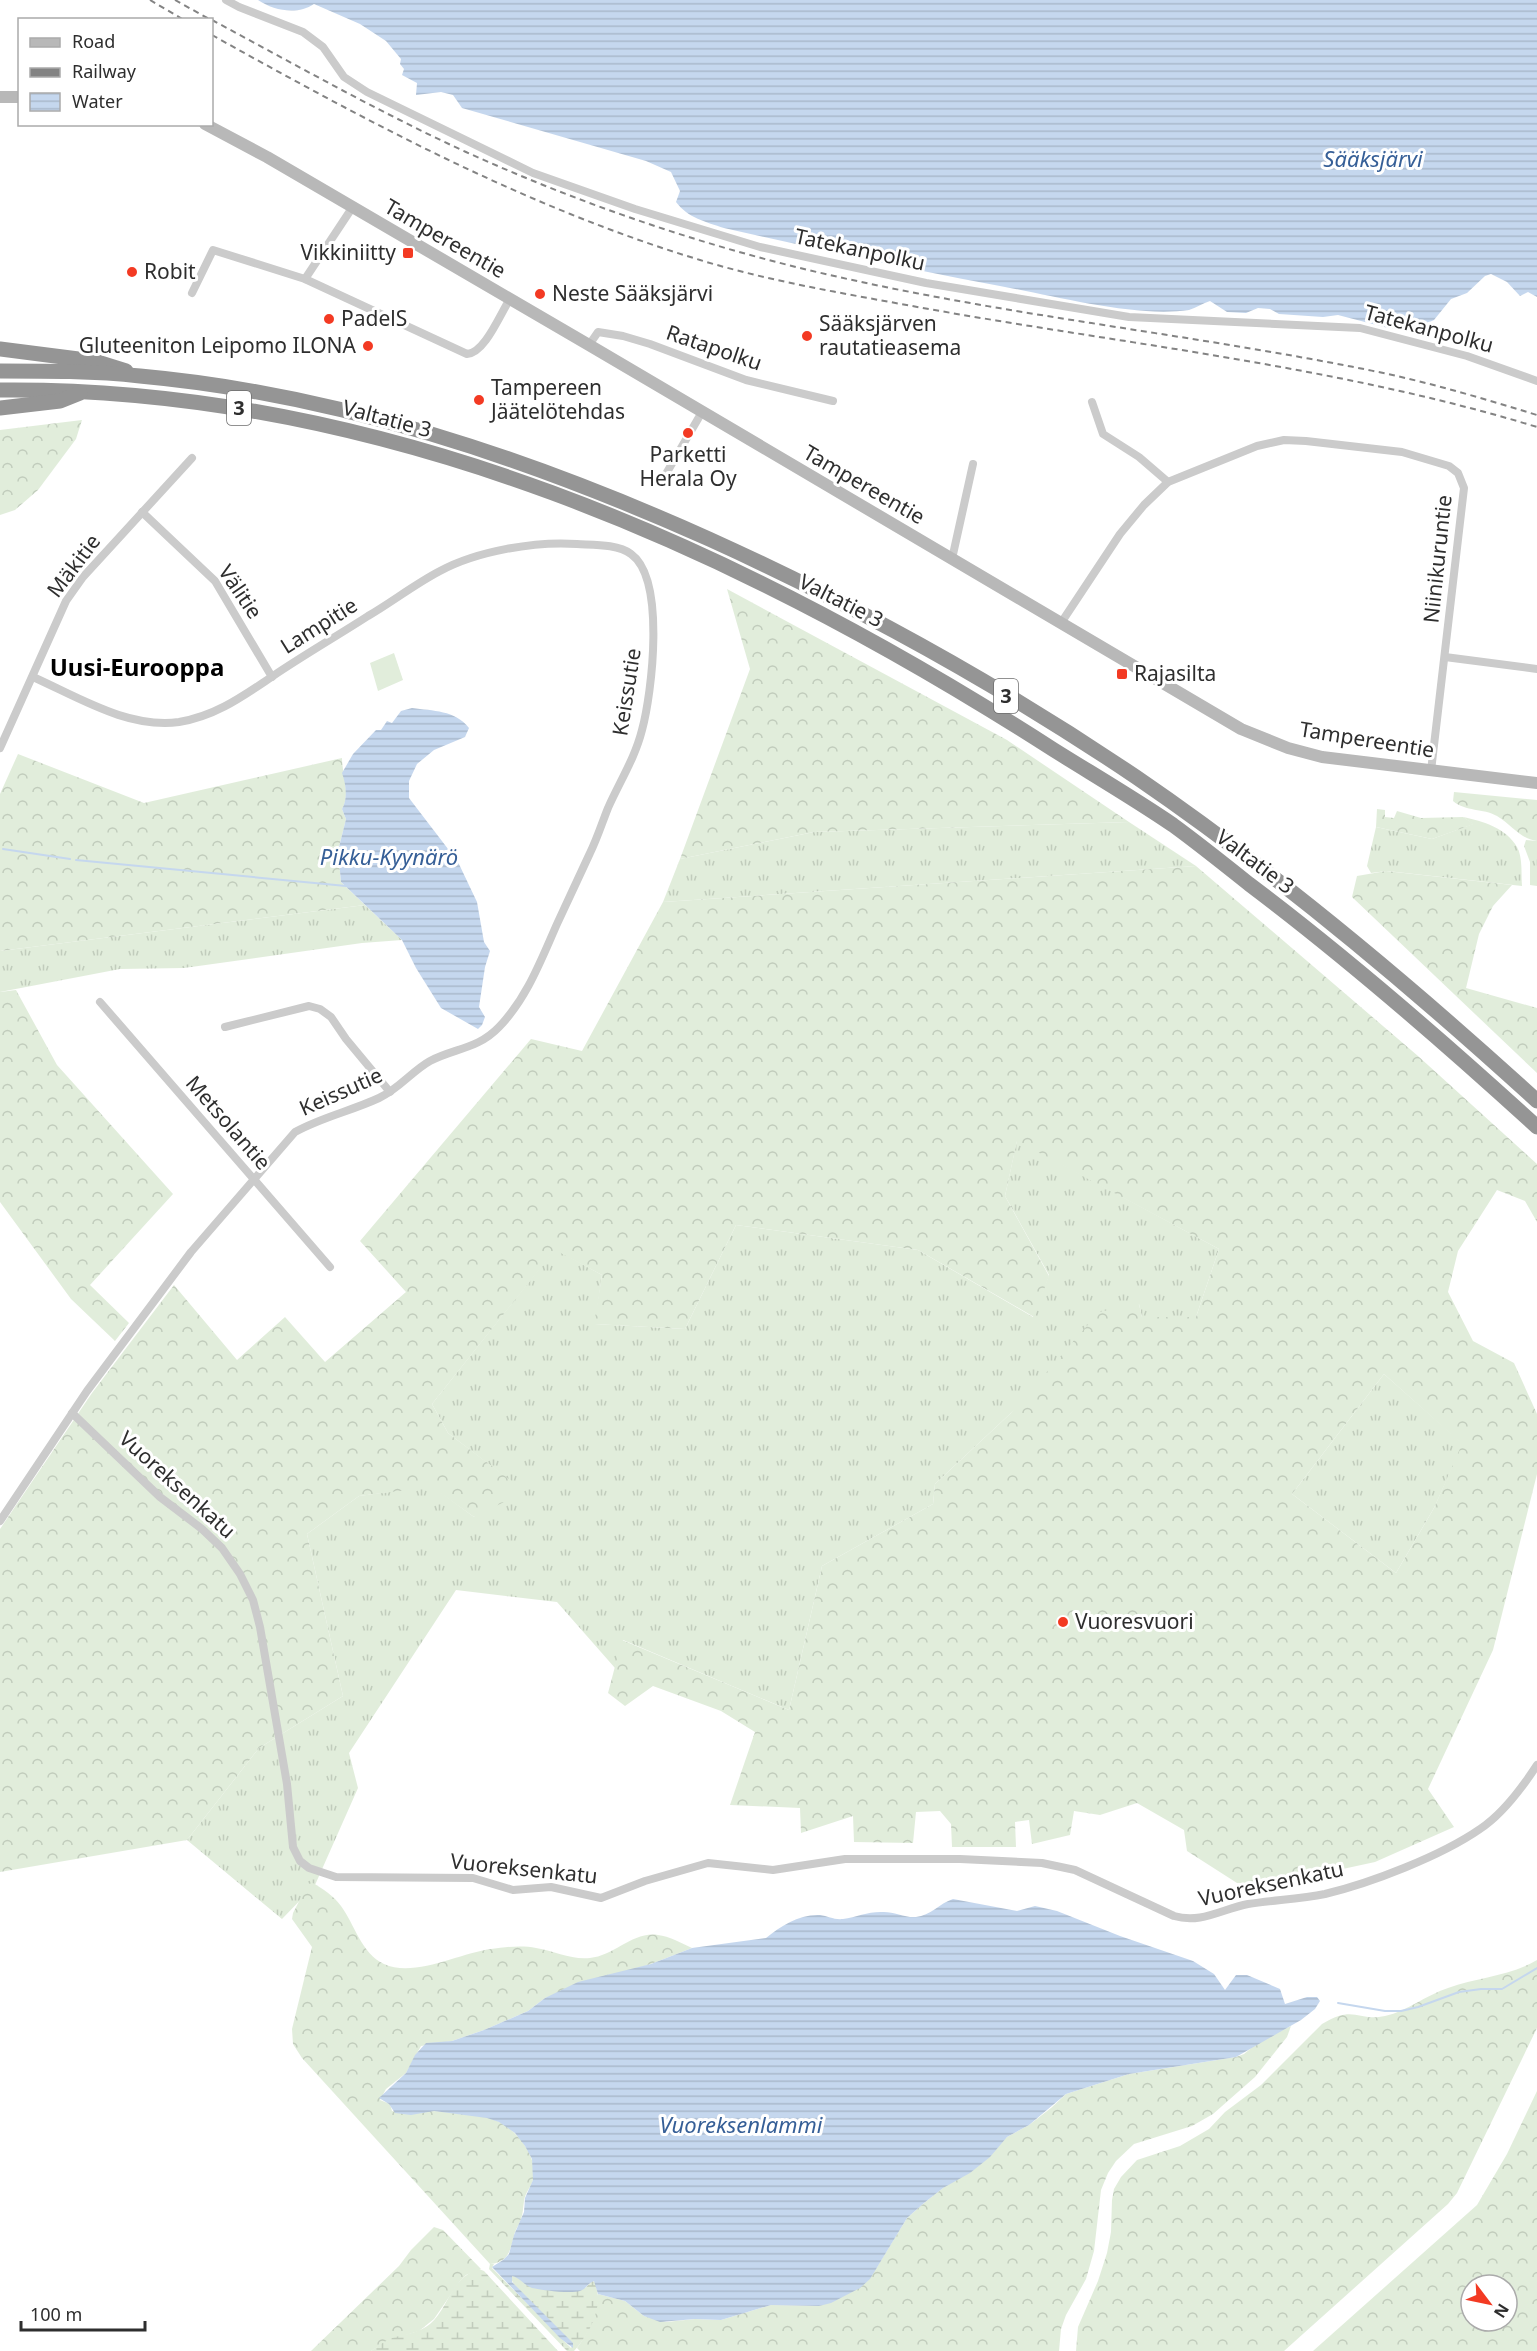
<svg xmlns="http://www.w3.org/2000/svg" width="1537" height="2351" viewBox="0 0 1537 2351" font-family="'Noto Sans',sans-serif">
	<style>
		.grass { fill: url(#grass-tufts) }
		.forest { fill: url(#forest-crowns); fill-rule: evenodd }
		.wetland { fill: url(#wetland-marsh) }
		.green { fill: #e1eddb }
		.water { fill: url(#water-rules) }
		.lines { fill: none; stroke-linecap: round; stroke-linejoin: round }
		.stream { stroke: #c5d7ee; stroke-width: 2 }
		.street { stroke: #cbcbcb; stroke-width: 8 }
		.secondary { stroke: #b8b8b8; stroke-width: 12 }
		.highway { stroke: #959595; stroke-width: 15 }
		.rail { stroke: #838383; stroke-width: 2; stroke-dasharray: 6 4.5; stroke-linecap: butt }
		.poi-dot { fill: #f33a23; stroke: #fff; stroke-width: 2 }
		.labels { text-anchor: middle; stroke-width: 6; stroke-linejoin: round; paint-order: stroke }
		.shield { fill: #fff; stroke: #6d6d6d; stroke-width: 1.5 }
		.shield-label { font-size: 20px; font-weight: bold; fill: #2e2e2e }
		.street-label { font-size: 21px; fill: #2e2e2e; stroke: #fff }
		.poi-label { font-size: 21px; fill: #2e2e2e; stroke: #fff; text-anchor: start }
		.water-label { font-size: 22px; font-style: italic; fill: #365f97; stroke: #fff }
		.quarter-label { font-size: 24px; font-weight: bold; fill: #000; stroke: #fff }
	</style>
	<defs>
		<pattern id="grass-tufts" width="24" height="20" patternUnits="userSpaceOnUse" patternTransform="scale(1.5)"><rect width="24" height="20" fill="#e1eddb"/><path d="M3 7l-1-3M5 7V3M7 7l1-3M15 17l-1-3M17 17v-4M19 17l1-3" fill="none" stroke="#c1ccbc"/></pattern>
		<pattern id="forest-crowns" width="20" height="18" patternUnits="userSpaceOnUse" patternTransform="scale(1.5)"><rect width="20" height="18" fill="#e1eddb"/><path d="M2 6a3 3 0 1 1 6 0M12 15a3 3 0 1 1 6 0" fill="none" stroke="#c1ccbc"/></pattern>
		<pattern id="wetland-marsh" width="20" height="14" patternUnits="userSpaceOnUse" patternTransform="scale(1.5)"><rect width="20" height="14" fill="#e1eddb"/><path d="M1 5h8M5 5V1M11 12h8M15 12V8" fill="none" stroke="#c1ccbc"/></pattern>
		<pattern id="water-rules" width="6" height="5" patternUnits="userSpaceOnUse" patternTransform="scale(1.5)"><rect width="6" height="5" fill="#c5d7ee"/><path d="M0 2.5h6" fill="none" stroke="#aab9cc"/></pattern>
	</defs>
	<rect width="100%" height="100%" fill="#fff"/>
	<g class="grass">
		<path d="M1463,817C1483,821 1506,828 1517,847C1523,858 1521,874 1522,886L1387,871L1371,873L1367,866L1376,827L1432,839L1473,824Z"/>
		<path d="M1129,822L1196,866L663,902L680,859L814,832Z"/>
		<path d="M1526,840L1537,841V886L1530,885V862L1524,846Z"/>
		<path d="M365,905L402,940L362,943L184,968L120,969L0,992V951Z"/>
		<path d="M1017,1140L1219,1249L1196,1317H1142L1139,1304L1011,1413L935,1484L933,1504L822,1566L789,1710L623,1640L615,1668L557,1602L456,1590L349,1753L358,1788L315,1885L282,1919L187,1840L259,1748L343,1696L307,1534L359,1496L432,1486L474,1517L512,1482L448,1433L432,1404L555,1249L602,1275L595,1324L685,1329L736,1225L918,1250L1033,1317L1049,1275L1005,1196Z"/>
		<path d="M1384,1374L1463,1444L1434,1508L1396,1573L1292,1494Z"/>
	</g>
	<g class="forest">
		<path d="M82,420L76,439L38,490L15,510L0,515V430Z"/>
		<path d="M727,589L1007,740L1129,822L814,832L680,859L750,669Z"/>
		<path d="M18,754L144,803L342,758C342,774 351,794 342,809L346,819L338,851L341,882L365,905L0,951V794Z"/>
		<path d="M1454,792L1537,800V841C1520,839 1512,825 1497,816C1483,808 1466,812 1453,801Z"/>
		<path d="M1377,809L1385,810V817L1394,818L1397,811L1421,818L1463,817L1474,824L1432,839L1376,827Z"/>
		<path d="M1196,866L1418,1056L1537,1164V1222L1525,1201L1497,1190L1458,1251L1448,1292L1473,1341L1514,1363L1537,1414V1474L1493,1650L1428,1789L1454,1827L1375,1862L1269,1885L1237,1883L1187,1851L1184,1830L1137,1803L1100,1815L1074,1811L1070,1835L1032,1844L1029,1820L1015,1822L1016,1847H952L951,1824L940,1811L916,1812L913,1843L854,1842L853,1816L801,1833L800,1808L730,1805L755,1732L721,1711L653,1686L625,1706L608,1693L622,1640L789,1710L822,1566L933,1504L935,1484L1011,1413L1099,1312L1139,1304L1142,1317H1196L1219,1249L1017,1141L1005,1196L1049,1276L1034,1317L918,1250L736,1225L685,1329L594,1324L602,1275L555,1250L432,1404L448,1433L513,1482L504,1502L474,1517L432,1487L359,1496L307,1534L343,1696L259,1748L187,1840L0,1872V1529L92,1393L174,1285L237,1360L285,1317L325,1362L406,1292L360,1241L531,1039L582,1051L663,902ZM1384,1374L1462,1444L1434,1508L1396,1573L1292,1494Z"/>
		<path d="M1386,871L1512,885L1493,906L1479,934L1466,988L1537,1008V1073L1352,897L1357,876Z"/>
		<path d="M16,990L57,1065L173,1194L90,1285L129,1323L115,1341L71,1299L0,1202V992Z"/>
		<path d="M313,1883C323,1889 334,1896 341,1906C355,1925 361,1953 384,1964C414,1978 460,1953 491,1949C506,1947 522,1945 536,1948C555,1951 571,1960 590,1958C614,1956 633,1931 658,1935C669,1936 681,1943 692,1948L651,1964L545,1998L528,2011L484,2030L452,2041L421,2046L406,2073L386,2089L380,2100L390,2104L392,2111C409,2115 417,2111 433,2111C451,2112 481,2114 497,2121C516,2129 536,2154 534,2176C533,2185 525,2192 524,2201C523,2208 523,2213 521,2219C519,2225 515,2230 514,2236C510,2252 508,2262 490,2264L302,2058L293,2044L292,2029L312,1947L292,1919L293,1913L308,1884Z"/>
		<path d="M1537,1960V2028L1457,2193L1448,2204L1284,2351H1076L1078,2327L1098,2281L1107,2253L1111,2232L1112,2200L1114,2189L1121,2177L1137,2160L1180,2146L1209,2129L1225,2112L1261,2085L1322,2024C1355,2004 1357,2022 1385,2016C1408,2011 1426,1995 1448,1988C1478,1977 1510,1976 1537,1960Z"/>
		<path d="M1291,2026L1287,2037L1255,2077L1213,2114L1192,2126L1134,2144L1116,2161L1108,2173L1101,2190L1094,2251L1086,2279L1066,2315L1061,2329L1059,2351H580L577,2348C588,2333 598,2314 598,2294L625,2301L644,2316L666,2322L695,2319L721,2320L771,2305L819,2306L877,2267L907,2218L924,2203L1007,2137L1029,2125L1051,2108L1066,2094L1129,2074L1236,2057L1244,2054L1261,2040Z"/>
		<path d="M1537,2091V2351H1313L1477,2205L1507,2154ZM1471,2285H1507V2321H1471Z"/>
		<path d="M434,2227L443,2230L481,2269L466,2275L460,2281L434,2319L419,2331L387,2341L371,2351H311L399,2266L411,2250Z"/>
	</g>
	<g class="wetland">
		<path d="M490,2264H494L492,2268L494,2270L571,2348L573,2344L515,2286L511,2279L512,2276L585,2288L592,2281L596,2282C596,2289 599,2295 598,2302C596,2320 586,2338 574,2351H567L489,2269Z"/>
		<path d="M479,2269L484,2271L558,2351H371C378,2346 386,2340 395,2337C408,2334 420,2332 430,2324C449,2308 450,2278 479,2269Z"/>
	</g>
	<path class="green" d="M394,653L403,680L378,691L370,663Z"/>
	<g class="water">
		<path d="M258,0H1537V297L1528,292L1520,296L1507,282L1491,274L1485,276L1467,293L1451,299L1434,320L1411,330L1388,328L1338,315L1323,317L1279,314L1270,309L1258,308L1246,313L1227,312L1210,301C1203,303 1196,308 1189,310C1136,318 1055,296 1000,286C908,269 816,249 724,228C706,222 688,218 676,202L680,191L671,172L646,161L462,108L453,95L441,92L416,95L417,83L402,75L404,69L400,64L401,59L386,41L360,24L314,4C298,15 274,11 258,0Z"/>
		<path d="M412,708C433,711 455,710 469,728L465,737L434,750L417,764L409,781V798L458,862L477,902L484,942L490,951L485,967L479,1007L485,1017L482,1025L478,1029L441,1008L416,968L402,940L341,882L338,851L346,819L342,809C348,799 346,784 342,773L353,754L376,730H381L387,721L392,723L401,711Z"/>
		<path d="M953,1899L1017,1911L1035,1906L1057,1911L1120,1936L1193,1961L1214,1974L1225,1990L1236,1975H1247L1280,1989L1285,2004L1307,1997H1317L1320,2001L1315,2009L1301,2020L1236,2057L1129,2074L1066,2094L1029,2125L1007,2137L990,2157L970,2173L943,2188L924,2203L907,2218L870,2279L860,2288L831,2303L819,2306L771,2305L721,2320L695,2319L660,2322L644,2316L625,2301L598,2294L594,2281C588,2283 586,2289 580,2291C570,2294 541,2290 532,2288C524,2285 519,2277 512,2276V2282L573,2343V2348L560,2338L492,2267L503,2260L509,2254L514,2235L524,2212L525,2198L533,2180L532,2159L525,2146L515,2133L499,2122L487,2118L434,2111L411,2115L395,2113L389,2104L379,2098L406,2073L415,2055L426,2043L452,2041L484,2030L528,2011L545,1998L578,1982L651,1964L692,1948L766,1938C781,1926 799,1914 820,1915C828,1916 834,1920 843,1919C857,1917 869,1911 884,1912C894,1912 906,1918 916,1917C930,1916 940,1903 953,1899Z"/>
	</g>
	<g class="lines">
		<g class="stream">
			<path d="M3,849L70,859"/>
			<path d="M76,860L346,886"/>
			<path d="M1338,2003L1385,2011H1401L1418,2007L1459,1992L1481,1989H1502L1537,1968"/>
		</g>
		<g class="street">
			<path d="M226,0L239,7L303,32L323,47L344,77L367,92L533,173L635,209L760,247L926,283L1129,317L1360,328L1467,356L1537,381"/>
			<path d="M305,279L352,208"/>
			<path d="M192,293L213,250L305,279L467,354C485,353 500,314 510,299"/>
			<path d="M589,345L598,332L623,336L650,344L746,380L833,401"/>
			<path d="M1092,402L1103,434L1139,457L1168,482"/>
			<path d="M663,479L702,412"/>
			<path d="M142,512L215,581L272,677"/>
			<path d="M952,559L973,464"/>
			<path d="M1061,623L1120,534L1144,505L1168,482L1257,446L1284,440L1306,441L1402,452L1449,466L1458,473L1464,488L1431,771"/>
			<path d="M1445,657L1537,669"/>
			<path d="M0,748L66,601L83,577L192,458"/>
			<path d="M100,1002L330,1267"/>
			<path d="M225,1027L309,1006L320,1009L331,1017L346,1039L390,1092"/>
			<path d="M72,1413L160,1497L202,1529L222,1548L240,1574L253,1600L260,1627L287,1784L293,1847L300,1861L309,1868L336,1877L473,1878L513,1890L551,1887L601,1898L645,1881L708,1863L773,1870L845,1859H960L1042,1863L1075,1870L1174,1916C1201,1924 1222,1909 1248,1904C1274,1900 1300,1899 1325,1894C1371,1883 1441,1856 1480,1829C1503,1814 1522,1788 1537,1765"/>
			<path d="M0,1521L87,1391L191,1252L295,1132C322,1117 351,1111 379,1098C399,1089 412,1071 430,1061C455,1048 478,1049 499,1027C527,998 541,960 557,924C568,900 579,877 590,853C597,839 602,823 608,808C620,781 635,758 642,730C652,693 666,579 631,554C618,544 593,545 577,544C535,541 477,551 440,571C415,584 392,602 368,616C337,636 304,655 273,676C243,696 216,716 179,722C128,729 78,697 33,677"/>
		</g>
		<g class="secondary">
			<path d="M0,97H20"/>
			<path d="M205,124L267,157L589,345L1241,729L1288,748L1322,757L1537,783"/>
		</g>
		<g class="highway">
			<path d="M0,349L94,361L126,371"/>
			<path d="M0,371C46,371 94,371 140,376C338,394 528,458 709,539C857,606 1001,686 1136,777C1278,874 1410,985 1537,1101"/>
			<path d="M0,390C381,386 740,548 1054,750C1094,775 1135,799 1173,825C1199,844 1224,864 1249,884C1350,960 1444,1042 1537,1127"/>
			<path d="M0,408L60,401L80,393"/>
		</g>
		<g class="rail">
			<path d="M150,0L184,20"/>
			<path d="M175,0L211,20"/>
			<path d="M212,20C296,65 379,112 466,152C572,200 683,239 796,267C991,315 1192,333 1388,374C1438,385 1488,400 1537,415"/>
			<path d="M212,35C368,122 528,208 700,260C769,281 841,293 912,306C1121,344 1334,365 1537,427"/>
		</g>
	</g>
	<g class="poi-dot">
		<rect x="402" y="247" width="12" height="12" rx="3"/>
		<circle cx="132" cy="272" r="6"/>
		<circle cx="540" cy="294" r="6"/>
		<circle cx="329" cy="319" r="6"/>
		<circle cx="807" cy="336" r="6"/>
		<circle cx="368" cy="346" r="6"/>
		<circle cx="479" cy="400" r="6"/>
		<circle cx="688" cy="433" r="6"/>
		<rect x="1116" y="668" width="12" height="12" rx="3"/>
		<circle cx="1063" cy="1622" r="6"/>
	</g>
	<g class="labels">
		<g class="shield">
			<rect x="227" y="391" width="24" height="34" rx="4.5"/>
			<rect x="994" y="679" width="24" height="34" rx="4.5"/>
		</g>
		<g class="shield-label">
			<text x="239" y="415">3</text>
			<text x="1006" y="703">3</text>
		</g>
		<g class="street-label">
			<text transform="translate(445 239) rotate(30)" y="7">Tampereentie</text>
			<text transform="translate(860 250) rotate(12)" y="7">Tatekanpolku</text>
			<text transform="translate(1429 329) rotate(15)" y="7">Tatekanpolku</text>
			<text transform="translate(714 348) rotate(19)" y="7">Ratapolku</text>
			<text transform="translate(387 419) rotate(15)" y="7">Valtatie 3</text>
			<text transform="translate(864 485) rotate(30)" y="7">Tampereentie</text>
			<text transform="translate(1438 559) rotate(-84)" y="7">Niinikuruntie</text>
			<text transform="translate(74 566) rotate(-53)" y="7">Mäkitie</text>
			<text transform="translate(240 592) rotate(56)" y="7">Välitie</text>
			<text transform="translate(841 601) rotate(27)" y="7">Valtatie 3</text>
			<text transform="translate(319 626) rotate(-32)" y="7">Lampitie</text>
			<text transform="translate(627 692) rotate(-81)" y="7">Keissutie</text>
			<text transform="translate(1367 740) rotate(9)" y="7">Tampereentie</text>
			<text transform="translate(1255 862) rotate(37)" y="7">Valtatie 3</text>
			<text transform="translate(341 1092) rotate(-24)" y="7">Keissutie</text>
			<text transform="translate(228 1123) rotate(49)" y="7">Metsolantie</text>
			<text transform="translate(177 1485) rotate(42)" y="7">Vuoreksenkatu</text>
			<text transform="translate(524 1869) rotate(6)" y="7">Vuoreksenkatu</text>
			<text transform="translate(1271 1884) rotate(-12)" y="7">Vuoreksenkatu</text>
		</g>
		<g class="poi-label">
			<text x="396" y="260" text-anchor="end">Vikkiniitty</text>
			<text x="144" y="279">Robit</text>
			<text x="552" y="301">Neste Sääksjärvi</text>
			<text x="341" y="326">PadelS</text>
			<text x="819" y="331">Sääksjärven<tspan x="819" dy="24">rautatieasema</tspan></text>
			<text x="356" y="353" text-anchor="end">Gluteeniton Leipomo ILONA</text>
			<text x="491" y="395">Tampereen<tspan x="491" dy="24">Jäätelötehdas</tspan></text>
			<text x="688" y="462" text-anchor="middle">Parketti<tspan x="688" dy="24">Herala Oy</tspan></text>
			<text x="1134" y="681">Rajasilta</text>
			<text x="1075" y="1629">Vuoresvuori</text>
		</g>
		<g class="water-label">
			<text x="1373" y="167">Sääksjärvi</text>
			<text x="389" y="865">Pikku-Kyynärö</text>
			<text x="741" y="2133">Vuoreksenlammi</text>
		</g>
		<g class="quarter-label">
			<text x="137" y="676">Uusi-Eurooppa</text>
		</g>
	</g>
	<rect x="18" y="18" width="195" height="108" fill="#ffffff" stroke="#ababab" stroke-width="1.5"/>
	<rect x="30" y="38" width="30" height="9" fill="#b8b8b8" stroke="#ababab" stroke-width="1.5"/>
	<text x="72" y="48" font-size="18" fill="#2e2e2e">Road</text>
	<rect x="30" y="68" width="30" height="9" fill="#838383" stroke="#ababab" stroke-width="1.5"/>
	<text x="72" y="78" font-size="18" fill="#2e2e2e">Railway</text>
	<rect x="30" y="93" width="30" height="18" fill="url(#water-rules)" stroke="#ababab" stroke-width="1.5"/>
	<text x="72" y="108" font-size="18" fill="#2e2e2e">Water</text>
	<g transform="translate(1489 2303) rotate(122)"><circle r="28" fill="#ffffff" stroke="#ababab" stroke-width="1.5"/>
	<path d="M0-4.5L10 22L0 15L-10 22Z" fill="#f33a23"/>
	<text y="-9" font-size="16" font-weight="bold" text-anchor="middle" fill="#2e2e2e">N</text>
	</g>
	<path d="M21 2321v9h124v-9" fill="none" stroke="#2e2e2e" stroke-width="3"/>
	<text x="30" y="2321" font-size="18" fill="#2e2e2e" stroke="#ffffff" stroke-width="4.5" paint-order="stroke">100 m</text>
</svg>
